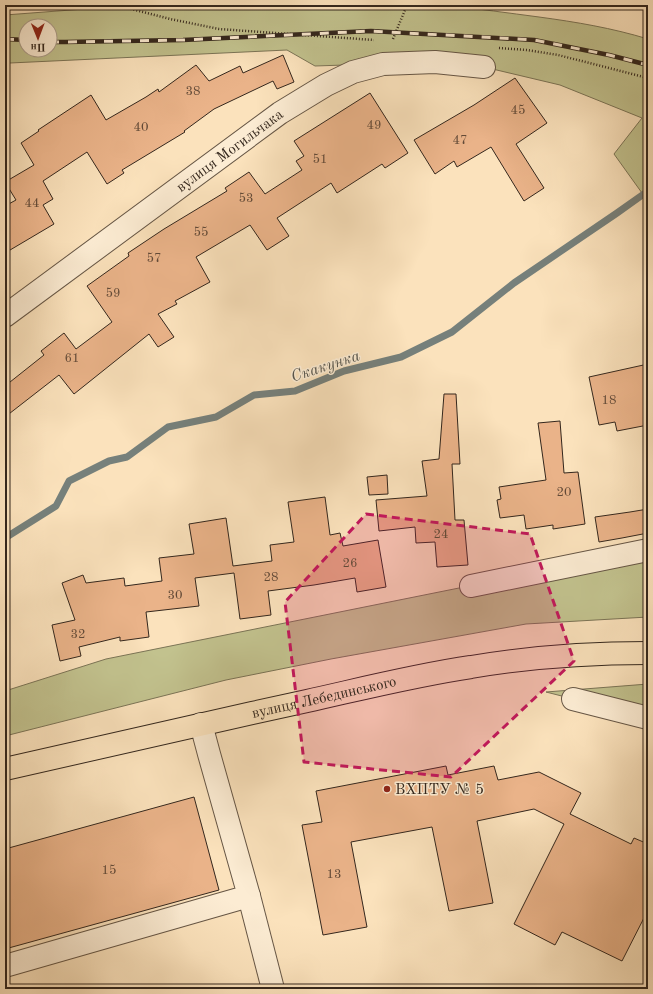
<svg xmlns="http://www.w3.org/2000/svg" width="653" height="994" viewBox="0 0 653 994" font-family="'Old Standard TT',serif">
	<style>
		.green { fill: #c2c28e; stroke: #7b7456; fill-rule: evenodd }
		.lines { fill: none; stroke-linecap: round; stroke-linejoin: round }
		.stream { stroke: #76807b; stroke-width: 7 }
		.building { fill: #eab389; stroke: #34271d }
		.minor-casing { stroke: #665645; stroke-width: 24 }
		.major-casing { stroke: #34271d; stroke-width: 24 }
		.path { stroke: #34271d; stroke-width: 2.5; stroke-dasharray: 1 2; stroke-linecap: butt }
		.minor { stroke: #fcecd3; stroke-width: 22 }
		.major { stroke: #fbe2bc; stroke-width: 22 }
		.rail-casing { stroke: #34271d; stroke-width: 4.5 }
		.rail { stroke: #fcecd3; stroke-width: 3; stroke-dasharray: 9; stroke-linecap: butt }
		.marked { fill: #c2185b; fill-opacity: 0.2; stroke: #c2185b; stroke-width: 3; stroke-dasharray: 8 5; stroke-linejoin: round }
		.poi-dot { fill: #8f2418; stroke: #fcecd3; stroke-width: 1.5 }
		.labels { text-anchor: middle; stroke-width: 3; stroke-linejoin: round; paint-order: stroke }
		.number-label { font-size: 13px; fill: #624a38 }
		.street-label { font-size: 15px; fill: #34271d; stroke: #fcecd3 }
		.poi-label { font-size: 15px; fill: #34271d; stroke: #fcecd3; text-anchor: start }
		.water-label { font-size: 16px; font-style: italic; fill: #55544c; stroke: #fcecd3 }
	</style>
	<rect width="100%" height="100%" fill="#fbe2bc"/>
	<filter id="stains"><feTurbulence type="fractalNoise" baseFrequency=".005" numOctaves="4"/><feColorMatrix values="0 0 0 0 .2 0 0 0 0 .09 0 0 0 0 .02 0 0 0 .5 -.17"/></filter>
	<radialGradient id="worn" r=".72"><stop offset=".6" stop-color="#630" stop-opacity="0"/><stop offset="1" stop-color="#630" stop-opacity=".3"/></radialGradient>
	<g class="green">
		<path d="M85,5H447C478,9 509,13 539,17C576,22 612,28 648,39V200H647L614,154L642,118L560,85L484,67L435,62L315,66L287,50L10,63L5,62V15L84,9ZM26,26H50V50H26Z"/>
		<path d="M648,550V617L526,624L331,659L226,680L5,736V691L106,659Z"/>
		<path d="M648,684V718L546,692Z"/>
	</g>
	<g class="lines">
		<path class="stream" d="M5,538L56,506L69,481L109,461L127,457L168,427L216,417L254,395L295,391L344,371L401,357L452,332L514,283L617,213L648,191"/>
	</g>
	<g class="building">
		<path d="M283,55L294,82L277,89L273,81L214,109L184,131L185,132L122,170L124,173L107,184L87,152L43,181L53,199L43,205L54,224L5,253V206L16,200L5,182L34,165L21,143L39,131L38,130L91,95L106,120L146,97L158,89L159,92L196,65L209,81L240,66L243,73Z"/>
		<path d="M515,78L547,123L516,144L544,188L524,201L491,147L457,167L454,161L435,174L414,140L474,105Z"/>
		<path d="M370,93L408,153L385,168L382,164L337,193L331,183L277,218L289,236L267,250L250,225L196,257L210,282L175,301L177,304L158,314L174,337L158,347L149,334L74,394L59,375L5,417V386L44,355L41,351L64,333L76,349L112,322L87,286L129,256L128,253L164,229L227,191L225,188L249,172L265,194L302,170L296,161L304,156L294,141Z"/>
		<path d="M648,364V425L617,431L615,422L599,425L589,377Z"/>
		<path d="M444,394H456L460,464H452L455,520H464L468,565L437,567L435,542L416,543L415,527L379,531L376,500L427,496L422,461L439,459Z"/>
		<path d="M560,421L564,473L578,472L585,524L553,529V525L526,529L524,515L500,518L497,500L501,499L499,487L546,480L538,423Z"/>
		<path d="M387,475L388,494L369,495L367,477Z"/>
		<path d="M325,497L330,535L340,533L343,546L378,540L386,587L357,592L355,578L314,585L268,591L271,615L240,619L234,573L195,578L199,606L146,612L149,637L120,641V637L79,647L81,656L60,661L52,625L75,620L62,583L83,575L86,583L124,578L125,586L162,581L159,558L194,554L189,524L226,518L233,566L272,561L270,545L294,542L288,502Z"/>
		<path d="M648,509V533L622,538L599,542L595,517L630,512Z"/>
		<path d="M446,766L448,775L494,766L498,780L539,772L581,793L570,814L631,844L634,838L648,844V910L622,961L562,932L555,945L514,924L564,824L534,809L477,821L493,903L449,911L432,827L351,842L367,927L323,935L302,825L322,822L316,791Z"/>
		<path d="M194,797L219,890L5,949V849Z"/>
	</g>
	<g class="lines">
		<defs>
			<g id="minor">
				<path id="s1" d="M5,316L280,113L326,85L353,72L383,64L435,62L484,67"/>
				<path d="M471,586L648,550"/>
				<path d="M573,699L648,718"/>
				<path d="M249,896L273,989"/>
				<path d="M5,966L249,896L209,754L201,724"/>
			</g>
			<g id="major">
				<path id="s2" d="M5,769C105,746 206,723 307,701C361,689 416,675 471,667C530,657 589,653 648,653"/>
			</g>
		</defs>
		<use href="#minor" class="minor-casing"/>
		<use href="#major" class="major-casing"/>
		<g class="path">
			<path d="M116,5L170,19L219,29L374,40"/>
			<path d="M393,39L407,5"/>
			<path d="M499,48L527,50L558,55L648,78"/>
		</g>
		<use href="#minor" class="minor"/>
		<use href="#major" class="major"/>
		<defs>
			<g id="rail">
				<path d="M5,39L26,40"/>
				<path d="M50,42H65L183,40L371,31L534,40L609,55L648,65"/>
			</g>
		</defs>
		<use href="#rail" class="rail-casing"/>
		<use href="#rail" class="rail"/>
	</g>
	<path class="marked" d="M366,514L530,534L574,661L451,777L304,762L285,602Z"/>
	<circle class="poi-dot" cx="387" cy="789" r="4"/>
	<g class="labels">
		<g class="number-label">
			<text x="193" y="95">38</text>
			<text x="518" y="114">45</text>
			<text x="374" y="129">49</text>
			<text x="141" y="131">40</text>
			<text x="460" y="144">47</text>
			<text x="320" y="163">51</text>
			<text x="246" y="202">53</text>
			<text x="32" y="207">44</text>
			<text x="201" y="236">55</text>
			<text x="154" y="262">57</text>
			<text x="113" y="297">59</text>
			<text x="72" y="362">61</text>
			<text x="609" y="404">18</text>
			<text x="564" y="496">20</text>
			<text x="441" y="538">24</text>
			<text x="350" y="567">26</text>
			<text x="271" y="581">28</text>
			<text x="175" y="599">30</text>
			<text x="78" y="638">32</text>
			<text x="109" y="874">15</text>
			<text x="334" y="878">13</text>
		</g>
		<g class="street-label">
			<text dy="5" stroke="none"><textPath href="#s1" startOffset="279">вулиця Могильчака</textPath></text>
			<text dy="5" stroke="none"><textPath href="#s2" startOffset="327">вулиця Лебединського</textPath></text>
		</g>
		<g class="poi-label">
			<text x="395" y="794">ВХПТУ № 5</text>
		</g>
		<g class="water-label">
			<text transform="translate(325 365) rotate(-18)" y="6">Скакунка</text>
		</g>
	</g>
	<rect width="653" height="994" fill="none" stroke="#fbe2bc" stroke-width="20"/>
	<rect x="6" y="6" width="641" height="982" fill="none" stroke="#34271d" stroke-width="2"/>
	<rect x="10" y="10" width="633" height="974" fill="none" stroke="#34271d"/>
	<g transform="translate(38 38) rotate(179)"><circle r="19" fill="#fcecd3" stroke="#ac9d8a"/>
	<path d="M0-3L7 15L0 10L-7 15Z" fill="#8f2418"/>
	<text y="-6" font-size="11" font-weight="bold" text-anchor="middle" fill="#34271d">Пн</text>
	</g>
	<rect width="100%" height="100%" filter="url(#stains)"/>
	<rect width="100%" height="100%" fill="url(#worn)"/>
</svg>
